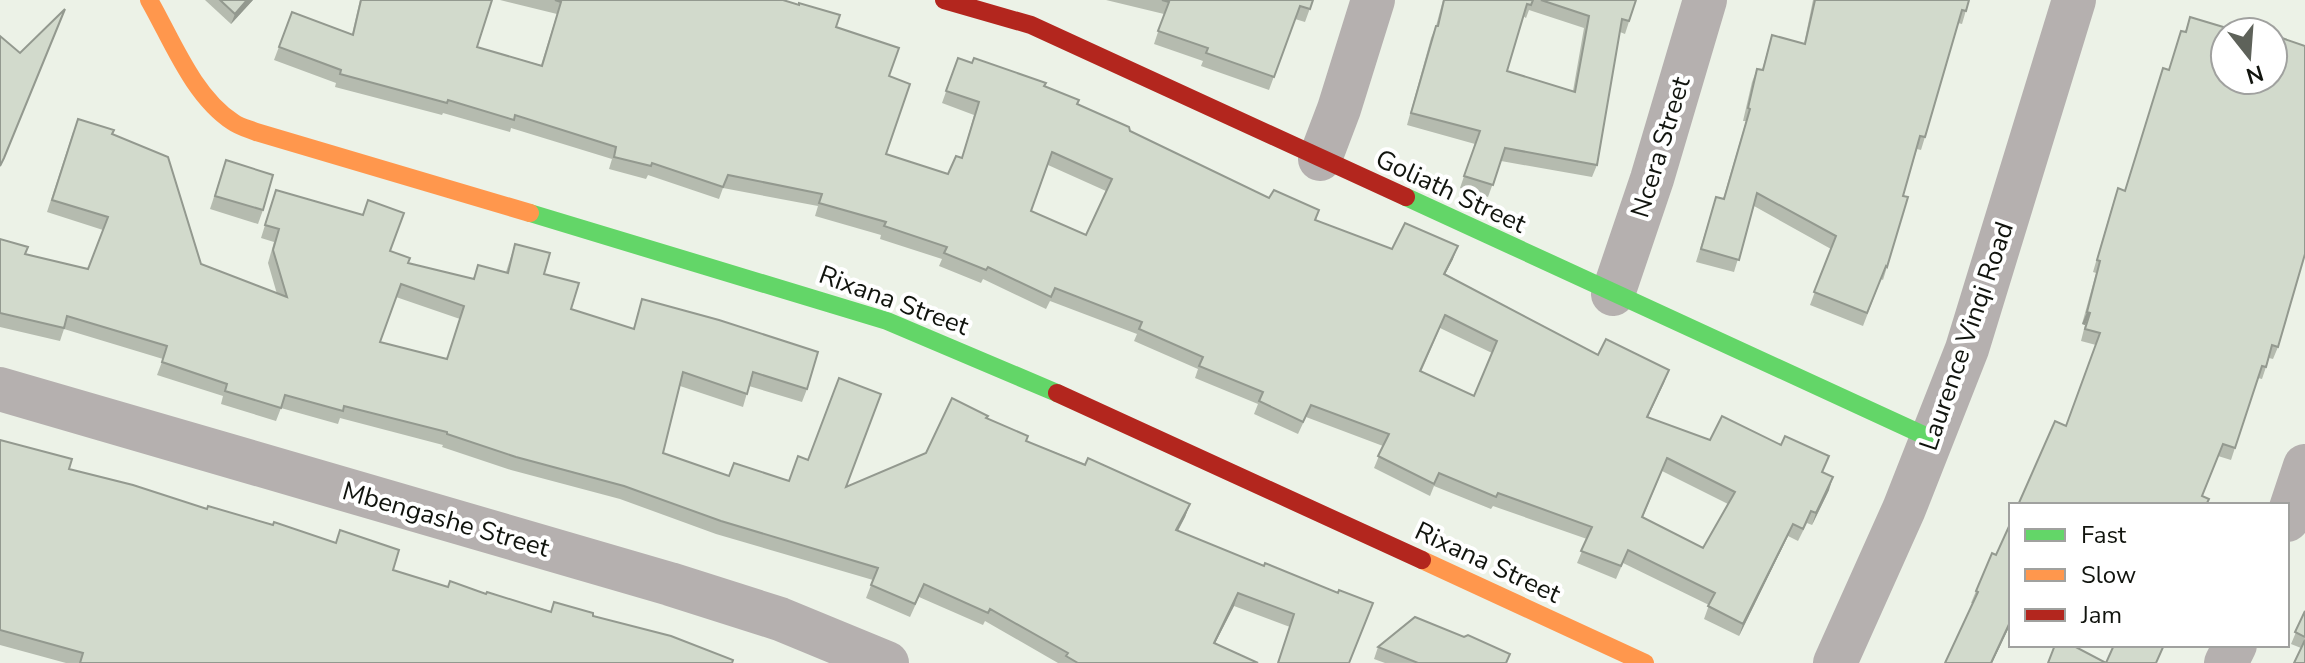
<svg xmlns="http://www.w3.org/2000/svg" width="2305" height="663" viewBox="0 0 2305 663" font-family="'Nunito Sans',sans-serif">
	<style>
		.lines { fill: none; stroke-linecap: round; stroke-linejoin: round }
		.street { stroke: #b5b0af; stroke-width: 44 }
		.fast { stroke: #63d668; stroke-width: 18 }
		.slow { stroke: #ff974d; stroke-width: 18 }
		.jam { stroke: #b3261e; stroke-width: 18 }
		.wall { fill: #b5bbaf; fill-rule: evenodd }
		.shaded-wall { fill: #93998f }
		.building { fill: #d2dacc; stroke: #93998f; stroke-width: 2; fill-rule: evenodd }
		.labels { text-anchor: middle; stroke-width: 8; stroke-linejoin: round; paint-order: stroke }
		.street-label { font-size: 26px; fill: #11140e; stroke: #fff }
	</style>
	<rect width="100%" height="100%" fill="#ecf2e7"/>
	<g class="lines">
		<g class="street">
			<path d="M1320,159L1339,109L1373,0"/>
			<path d="M1613,294L1652,179L1705,0"/>
			<path d="M0,389L670,584L780,619L887,663"/>
			<path d="M2287,520L2305,466"/>
			<path d="M1835,663L1904,509L1967,349L2074,0"/>
			<path d="M2226,663L2235,645"/>
		</g>
		<g class="fast">
			<path d="M1406,197L1932,439"/>
			<path d="M530,213L887,321L1057,393"/>
		</g>
		<g class="slow">
			<path d="M149,0C172,40 193,96 233,122C240,127 249,129 256,132L530,213"/>
			<path d="M1422,560L1645,663"/>
		</g>
		<g class="jam">
			<path d="M944,0L1031,25L1406,197"/>
			<path d="M1057,393L1422,560"/>
		</g>
	</g>
	<g class="wall">
		<path d="M205,0H253L231,24Z"/>
		<path d="M360,0H492L477,47L541,65L557,14L500,0H783L836,27L889,76L886,154L948,174L962,158L974,115L942,103L958,58L1044,86L1130,131L1269,198L1319,210L1316,220L1392,249L1453,259L1445,274L1598,355L1669,370L1648,417L1710,440L1823,473L1829,490L1812,525L1807,523L1798,541L1788,536L1739,636L1704,619L1709,605L1623,563L1616,579L1577,563L1587,539L1493,506L1491,509L1434,486L1430,496L1374,468L1383,446L1306,417L1298,434L1254,414L1258,404L1195,378L1198,369L1134,341L1137,334L1050,301L1046,309L983,279L981,283L939,266L942,259L880,239L881,235L815,216L818,206L723,188L719,199L648,175L646,179L609,169L612,159L511,128L510,132L443,113L442,115L335,87L336,83L274,60L292,12L352,34ZM1048,165L1106,191L1086,235L1031,211ZM1440,328L1492,353L1474,396L1421,372ZM1662,471L1728,504L1703,548L1643,517Z"/>
		<path d="M1106,0H1313L1305,22L1295,19L1269,90L1201,66L1203,61L1154,44L1164,14Z"/>
		<path d="M1443,0H1636L1625,34L1620,32L1597,165L1592,177L1501,161L1488,197L1460,188L1475,144L1407,125L1431,38L1436,26ZM1529,10L1584,28L1573,91L1507,71L1523,16L1526,18Z"/>
		<path d="M1813,0H1969L1962,24L1958,23L1925,137L1921,150L1917,149L1903,196L1887,267L1883,280L1881,279L1863,326L1810,305L1831,249L1754,206L1734,272L1696,262L1716,197L1723,199L1746,121H1743L1752,82L1757,69L1762,70L1772,35L1804,44Z"/>
		<path d="M2190,17L2278,347L2273,359L2269,358L2262,379L2258,378L2231,460L2218,456L2066,426L2096,345L2081,341L2085,325L2082,324L2096,273L2093,272L2114,200L2118,188L2125,191L2163,68L2169,70L2181,31L2185,32Z"/>
		<path d="M73,132L112,134L201,264L277,294L268,263L274,242L261,238L276,190L390,251L408,263L473,279L478,265L506,272L515,244L544,274L571,309L633,329L642,299L807,389L802,402L749,386L743,407L680,386L663,453L729,476L789,481L846,487L926,453L987,419L1026,441L1190,504L1185,517L1178,531L1264,566L1338,593L1373,603L1290,627L1234,606L1215,643L1258,663H1058L985,621L983,625L919,597L910,617L866,598L873,580L716,534L620,499L511,470L442,447L443,445L340,418L338,424L281,408L276,421L221,404L223,396L157,375L163,359L64,329L60,341L0,327V239L25,254L88,269L103,230L47,212ZM396,297L460,319L447,359L380,342Z"/>
		<path d="M226,160L263,210L258,224L210,209Z"/>
		<path d="M0,440L69,469L448,587L486,594L551,611L593,616L732,663H66L0,645Z"/>
		<path d="M2011,522V623L1992,663H1945L1973,603H1971L1976,591L1996,555Z"/>
		<path d="M2305,611V663L2301,648L2291,644Z"/>
		<path d="M1378,647L1510,654L1507,663H1385L1374,659Z"/>
	</g>
	<g class="shaded-wall">
		<path d="M247,0H253L231,24L235,14Z"/>
		<path d="M1458,246L1453,259L1439,286L1444,274Z"/>
		<path d="M2087,312L2090,313L2085,325L2082,324Z"/>
		<path d="M1669,370L1664,383L1642,429L1647,417Z"/>
		<path d="M1833,477L1829,490L1812,525L1816,513Z"/>
		<path d="M1190,504L1185,517L1171,543L1176,530Z"/>
		<path d="M1793,524L1788,536L1739,636L1743,624Z"/>
		<path d="M1238,593L1234,606L1209,655L1214,643Z"/>
		<path d="M2011,620V623L1992,663H1991Z"/>
	</g>
	<g class="building">
		<path d="M220,0H247L235,14Z"/>
		<path d="M361,0H492L477,47L542,66L561,2L555,0H783L799,5V3L840,15L836,27L899,48L889,76L910,84L886,154L948,174L956,156L962,158L979,102L946,91L958,58L972,63L974,58L1046,83L1044,86L1079,100L1077,104L1129,127L1130,131L1269,198L1274,190L1319,210L1315,220L1392,249L1405,223L1458,246L1444,274L1598,355L1606,339L1669,370L1647,417L1710,440L1722,416L1781,445L1785,436L1829,456L1822,472L1833,477L1816,513L1811,511L1803,529L1793,524L1743,624L1708,606L1715,593L1628,550L1621,566L1581,551L1592,527L1498,493L1496,497L1439,473L1434,484L1378,456L1389,434L1311,405L1303,422L1259,401L1263,392L1199,366L1203,357L1139,329L1142,322L1055,288L1051,297L988,267L986,270L944,253L947,247L884,226L886,222L819,203L822,194L728,175L723,187L652,163L651,166L614,157L616,147L515,115L514,120L448,100L447,103L340,74L341,70L279,47L292,12L353,35ZM1052,152L1112,179L1086,235L1031,211ZM1445,315L1497,341L1474,396L1420,371ZM1667,458L1735,492L1703,548L1642,517Z"/>
		<path d="M1162,0H1313L1310,9L1300,6L1274,77L1206,53L1208,48L1158,31L1169,2Z"/>
		<path d="M1444,0H1533L1531,5L1527,4L1507,71L1575,92L1589,16L1541,0H1636L1629,21L1622,19L1597,165L1505,148L1493,185L1464,176L1480,131L1411,113L1436,26H1438Z"/>
		<path d="M1815,0H1969L1966,11L1962,10L1925,137L1920,136L1903,196L1908,197L1887,267L1886,266L1867,313L1814,292L1836,236L1757,193L1739,260L1701,249L1716,197L1724,199L1750,109L1748,108L1757,69L1763,70L1772,35L1805,44Z"/>
		<path d="M65,9L4,158L0,166V36L20,53Z"/>
		<path d="M2190,17L2240,32H2225V80H2273V35L2305,46V254L2278,347L2272,345L2266,367L2262,366L2235,448L2223,444L2202,496L2209,499L2206,505H2018L2055,421L2066,426L2100,333L2085,329L2090,313L2087,312L2100,261L2097,260L2118,188L2125,191L2163,68L2169,70L2181,31L2186,32Z"/>
		<path d="M2244,25L2264,32H2241Z"/>
		<path d="M78,119L114,130L112,134L168,157L201,264L287,297L273,250L279,229L265,225L276,190L363,215L368,200L404,213L390,251L410,258L408,263L474,279L478,265L508,273L515,244L550,253L544,274L579,283L571,309L634,329L642,299L719,320L818,352L807,389L753,372L747,394L683,372L663,453L729,476L734,463L789,481L798,456L808,460L839,378L881,394L846,487L926,453L952,398L988,416L986,418L1028,436L1026,441L1085,465L1088,458L1190,504L1176,530L1264,566L1265,563L1338,593L1339,590L1373,603L1349,663H1278L1294,614L1238,593L1214,643L1258,663H1078L1066,656L1068,653L990,609L988,613L924,584L915,604L871,585L878,568L721,521L624,486L516,457L447,434V432L344,406L343,411L285,395L281,408L225,391L227,384L162,362L167,346L67,316L64,328L0,313V239L28,247L25,254L88,269L108,217L52,200ZM401,284L464,306L447,359L380,342Z"/>
		<path d="M226,160L273,175L263,210L215,196Z"/>
		<path d="M0,440L72,459L69,469L133,485L207,509L208,506L273,525L274,522L336,543L340,530L399,550L393,570L448,587L450,581L486,594L487,592L551,612L554,602L593,613V616L671,636L733,660L732,663H80L83,653L0,630Z"/>
		<path d="M2011,522V620L1991,663H1945L1978,592L1976,591L1992,553L1996,555Z"/>
		<path d="M2305,611V637L2295,632Z"/>
		<path d="M1415,617L1464,637L1468,635L1510,654L1506,663H1418L1378,647Z"/>
		<path d="M2305,640V663H2294Z"/>
		<path d="M2055,645H2072L2106,663L2114,645H2164L2156,663H2048Z"/>
	</g>
	<g class="labels">
		<g class="street-label">
			<text transform="translate(1660 147) rotate(-73)" y="9">Ncera Street</text>
			<text transform="translate(1451 191) rotate(25)" y="9">Goliath Street</text>
			<text transform="translate(894 300) rotate(20)" y="9">Rixana Street</text>
			<text transform="translate(1966 336) rotate(-71)" y="9">Laurence Vinqi Road</text>
			<text transform="translate(446 519) rotate(16)" y="9">Mbengashe Street</text>
			<text transform="translate(1488 562) rotate(25)" y="9">Rixana Street</text>
		</g>
	</g>
	<rect x="2009" y="503" width="280" height="144" fill="#ffffff" stroke="#a0a19f" stroke-width="2"/>
	<rect x="2025" y="529" width="40" height="12" fill="#63d668" stroke="#a0a19f" stroke-width="2"/>
	<text x="2081" y="543" font-size="24" fill="#11140e">Fast</text>
	<rect x="2025" y="569" width="40" height="12" fill="#ff974d" stroke="#a0a19f" stroke-width="2"/>
	<text x="2081" y="583" font-size="24" fill="#11140e">Slow</text>
	<rect x="2025" y="609" width="40" height="12" fill="#b3261e" stroke="#a0a19f" stroke-width="2"/>
	<text x="2081" y="623" font-size="24" fill="#11140e">Jam</text>
	<g transform="translate(2249 56) rotate(163)"><circle r="38" fill="#ffffff" stroke="#a0a19f" stroke-width="2"/>
	<path d="M0-6L14 30L0 20L-14 30Z" fill="#5e625a"/>
	<text y="-12" font-size="22" font-weight="bold" text-anchor="middle" fill="#11140e">N</text>
	</g>
</svg>
